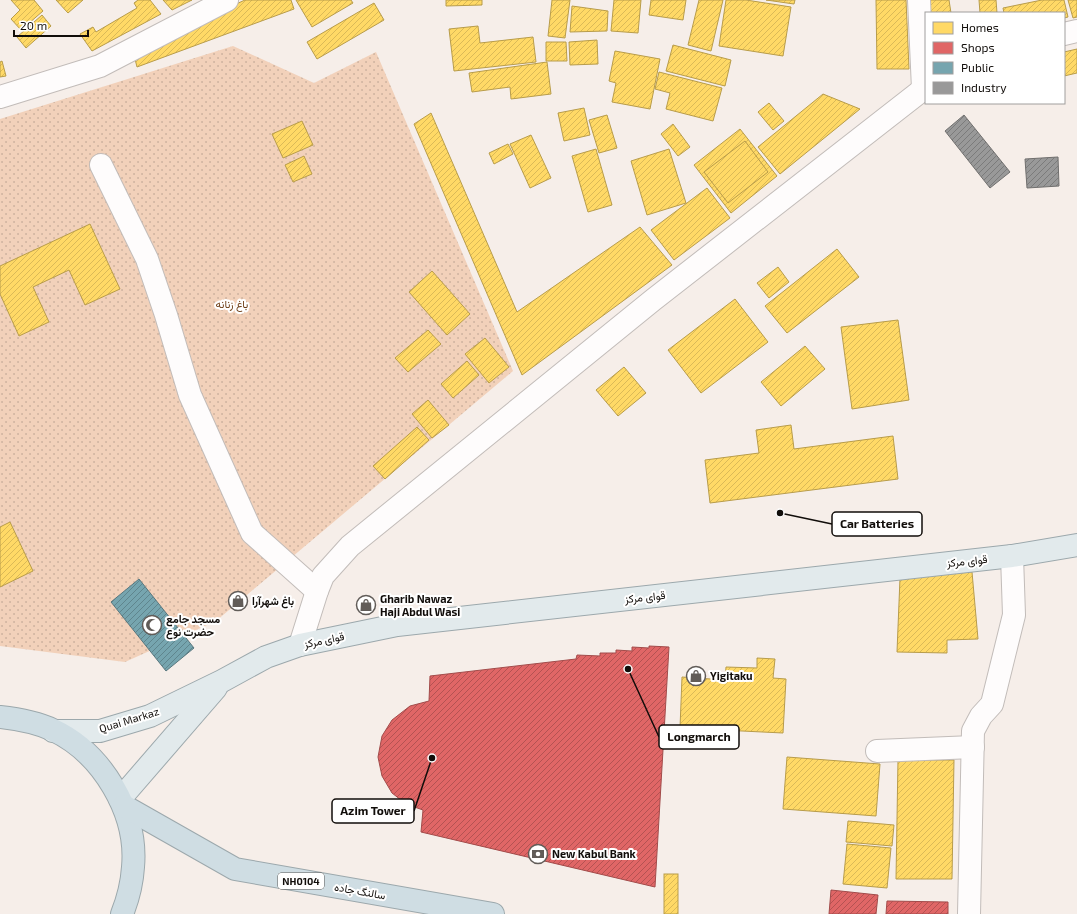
<svg xmlns="http://www.w3.org/2000/svg" width="1077" height="914" viewBox="0 0 1077 914" font-family="'Exo 2',Vazirmatn,sans-serif">
	<style>
		.park { fill: url(#park-dots) }
		.homes { fill: url(#homes-hatch); stroke: #b89c4a }
		.shops { fill: url(#shops-hatch); stroke: #a24b4a }
		.public { fill: url(#public-hatch); stroke: #58777e }
		.industry { fill: url(#industry-hatch); stroke: #706f6e }
		.lines { fill: none; stroke-linecap: round; stroke-linejoin: round }
		.minor-casing { stroke: #c2bcb9; stroke-width: 24 }
		.major-casing { stroke: #9ca8ac; stroke-width: 24 }
		.highway-casing { stroke: #9ca8ac; stroke-width: 24 }
		.minor { stroke: #fefcfc; stroke-width: 22 }
		.major { stroke: #e2eaec; stroke-width: 22 }
		.highway { stroke: #cfdde3; stroke-width: 22 }
		.labels { text-anchor: middle; stroke-width: 4; stroke-linejoin: round; paint-order: stroke }
		.shield { fill: #fff; stroke: #585654; stroke-width: 1 }
		.shield-label { font-size: 10px; font-weight: bold; fill: #110d0a }
		.park-label { font-size: 11px; fill: #6f3f18; stroke: #fff }
		.street-label { font-size: 11px; fill: #110d0a; stroke: #fff }
		.poi-label { font-size: 11px; font-weight: bold; fill: #110d0a; stroke: #fff; text-anchor: start }
		.leader { fill: none; stroke: #110d0a; stroke-width: 1.5 }
		.callout-dot { fill: #110d0a; stroke: #fff; stroke-width: 1.5 }
		.callout { fill: #fff; stroke: #110d0a; stroke-width: 1.5 }
		.callout-label { font-size: 12px; text-anchor: middle; font-weight: bold; fill: #110d0a }
	</style>
	<defs>
		<pattern id="park-dots" width="8" height="8" patternUnits="userSpaceOnUse"><rect width="8" height="8" fill="#f2d1ba"/><path d="M2 2h.1M6 6h.1" fill="none" stroke="#ceb29f" stroke-width="1.8" stroke-linecap="round"/></pattern>
		<pattern id="homes-hatch" width="6" height="6" patternUnits="userSpaceOnUse"><rect width="6" height="6" fill="#ffd966"/><path d="M-1 1l2-2M0 6l6-6M5 7l2-2" fill="none" stroke="#dab957"/></pattern>
		<pattern id="shops-hatch" width="6" height="6" patternUnits="userSpaceOnUse"><rect width="6" height="6" fill="#e06666"/><path d="M-1 1l2-2M0 6l6-6M5 7l2-2" fill="none" stroke="#b45252"/></pattern>
		<pattern id="public-hatch" width="6" height="6" patternUnits="userSpaceOnUse"><rect width="6" height="6" fill="#76a5af"/><path d="M-1 1l2-2M0 6l6-6M5 7l2-2" fill="none" stroke="#5f858d"/></pattern>
		<pattern id="industry-hatch" width="6" height="6" patternUnits="userSpaceOnUse"><rect width="6" height="6" fill="#999"/><path d="M-1 1l2-2M0 6l6-6M5 7l2-2" fill="none" stroke="#7b7b7b"/></pattern>
	</defs>
	<rect width="100%" height="100%" fill="#f6eee9"/>
	<path class="park" d="M233,46L314,83L376,52L513,371L216,621L125,662L0,646V119Z"/>
	<g class="homes">
		<path d="M11,0H34L43,11L21,30L11,19L20,10Z"/>
		<path d="M56,0H83L68,13Z"/>
		<path d="M138,0H150L161,14L92,51L80,34L93,27L96,32L137,8L134,3Z"/>
		<path d="M163,0H192L172,10Z"/>
		<path d="M245,0H291L294,9L137,67L133,51Z"/>
		<path d="M296,0H351L353,3L312,27Z"/>
		<path d="M446,0H482V5L446,6Z"/>
		<path d="M552,0H570L565,38L548,36Z"/>
		<path d="M614,0H641L638,33L611,31Z"/>
		<path d="M651,0H686L683,20L649,15Z"/>
		<path d="M699,0H723L711,51L688,45Z"/>
		<path d="M726,0H746L791,7L783,56L719,46Z"/>
		<path d="M766,0H795L794,4Z"/>
		<path d="M876,0H906L909,69H877Z"/>
		<path d="M925,0H949L951,13H926Z"/>
		<path d="M979,0H996L997,13H980Z"/>
		<path d="M1042,0H1064L1068,17L1064,18V13H1004L1003,8Z"/>
		<path d="M1068,0H1077V17L1073,18Z"/>
		<path d="M374,3L384,20L317,59L307,42Z"/>
		<path d="M572,6L608,11L607,31L570,32Z"/>
		<path d="M42,15L51,26L26,48L17,37Z"/>
		<path d="M478,26L480,43L533,37L536,62L454,71L449,29Z"/>
		<path d="M597,40L598,64L570,65L569,42Z"/>
		<path d="M546,42H566L567,61H546Z"/>
		<path d="M673,45L731,60L725,86L666,71Z"/>
		<path d="M1077,49V73L1064,76V52Z"/>
		<path d="M615,51L660,59L650,109L612,102L616,83L609,81Z"/>
		<path d="M2,61L6,76L0,77V62Z"/>
		<path d="M547,62L551,94L511,99L510,87L472,92L469,73Z"/>
		<path d="M659,72L722,88L713,121L666,109L670,93L655,89Z"/>
		<path d="M823,94L860,109L780,174L758,147Z"/>
		<path d="M769,103L784,121L773,130L758,112Z"/>
		<path d="M584,108L590,135L564,141L558,113Z"/>
		<path d="M431,113L517,312L640,227L672,265L522,375L414,124Z"/>
		<path d="M607,115L617,148L599,153L589,120Z"/>
		<path d="M302,121L313,145L283,158L272,134Z"/>
		<path d="M673,124L690,147L678,156L661,134Z"/>
		<path d="M740,129L777,176L731,213L694,165Z"/>
		<path d="M531,135L551,178L530,188L510,144Z"/>
		<path d="M745,141L768,172L728,203L704,172Z"/>
		<path d="M508,144L513,154L494,164L489,153Z"/>
		<path d="M596,149L612,205L588,212L572,156Z"/>
		<path d="M669,149L686,203L647,215L631,161Z"/>
		<path d="M304,156L312,174L293,182L285,165Z"/>
		<path d="M707,188L730,218L674,260L651,230Z"/>
		<path d="M90,224L120,289L85,305L69,270L33,287L49,322L19,336L0,294V266Z"/>
		<path d="M837,249L859,277L787,333L765,306Z"/>
		<path d="M778,267L789,282L769,298L757,283Z"/>
		<path d="M432,271L470,314L447,335L409,292Z"/>
		<path d="M735,299L768,342L701,393L668,350Z"/>
		<path d="M898,320L909,400L852,409L841,327Z"/>
		<path d="M428,330L441,344L408,372L395,358Z"/>
		<path d="M485,338L509,367L489,383L465,354Z"/>
		<path d="M805,346L825,369L781,406L761,382Z"/>
		<path d="M467,361L479,375L453,398L441,384Z"/>
		<path d="M624,367L646,393L618,416L596,390Z"/>
		<path d="M428,400L449,425L432,438L412,414Z"/>
		<path d="M791,425L794,449L893,436L898,479L710,503L705,460L759,453L756,430Z"/>
		<path d="M417,427L429,440L385,479L373,466Z"/>
		<path d="M10,522L33,571L0,587V527Z"/>
		<path d="M972,572L978,639L947,640V653L897,652L900,578Z"/>
		<path d="M757,658L775,659L773,678L786,679L783,733L680,728L682,677L725,680L726,667L757,668Z"/>
		<path d="M787,757L880,764L876,816L783,809Z"/>
		<path d="M898,760H954L952,879H896Z"/>
		<path d="M848,821L894,825L892,846L846,842Z"/>
		<path d="M847,844L891,848L887,888L843,884Z"/>
		<rect x="664" y="874" width="14" height="40"/>
	</g>
	<g class="shops">
		<path d="M649,646L669,647L655,887L421,832L423,810L406,804L392,793L382,776L378,757L382,736L392,720L410,706L429,701L430,676L576,659L577,655L600,656V653H616V650L632,651V647L649,648Z"/>
		<path d="M831,890L878,895L876,914H829Z"/>
		<path d="M887,901L948,902V914H886Z"/>
	</g>
	<path class="public" d="M139,579L194,648L166,671L111,602Z"/>
	<g class="industry">
		<path d="M964,115L1010,172L990,188L945,131Z"/>
		<path d="M1058,157L1059,186L1027,188L1025,159Z"/>
	</g>
	<g class="lines">
		<defs>
			<g id="minor">
				<path d="M919,0L923,89"/>
				<path d="M1064,34L1077,31"/>
				<path d="M0,97L100,66L227,0"/>
				<path d="M101,165L147,259L166,315L190,395L252,533L317,591"/>
				<path d="M300,645L317,591L323,576L350,546L653,300L926,87"/>
				<path d="M877,751L973,747"/>
				<path d="M969,914L973,731L981,716L992,704L1014,615L1012,556"/>
			</g>
			<g id="major">
				<path d="M53,731H100L150,716L222,681L266,657L300,645L397,625L1012,556L1077,545"/>
				<path d="M120,799L216,688"/>
			</g>
			<g id="highway">
				<path d="M0,717C18,719 36,722 53,730C102,753 138,813 133,867C132,883 128,899 122,914"/>
				<path d="M124,806L235,869L493,914"/>
			</g>
		</defs>
		<use href="#minor" class="minor-casing"/>
		<use href="#major" class="major-casing"/>
		<use href="#highway" class="highway-casing"/>
		<use href="#minor" class="minor"/>
		<use href="#major" class="major"/>
		<use href="#highway" class="highway"/>
	</g>
	<defs>
		<symbol id="shop-ring" viewBox="-11 -11 22 22"><circle r="9.5" fill="#fff" stroke="#615c58" stroke-width="1.5"/><path d="M-5-2.5h2.3a2.7 3.5 0 0 1 5.4 0H5L5.5 6h-11ZM-1.5-2.5h3a1.5 2.3 0 0 0-3 0Z" fill="#615c58"/></symbol>
		<symbol id="mosque-ring" viewBox="-11 -11 22 22"><circle r="9.5" fill="#fff" stroke="#615c58" stroke-width="1.5"/><path d="M3.5-4.9A6 6 0 1 0 3.5 4.9A5 5 0 1 1 3.5-4.9Z" fill="#615c58"/></symbol>
		<symbol id="bank-ring" viewBox="-11 -11 22 22"><circle r="9.5" fill="#fff" stroke="#615c58" stroke-width="1.5"/><path d="M-6-4H6V4H-6ZM0-2.3a2.3 2.3 0 1 0 0 4.6a2.3 2.3 0 1 0 0-4.6Z" fill="#615c58"/></symbol>
	</defs>
	<g fill-rule="evenodd">
		<use href="#shop-ring" x="227" y="590" width="22" height="22"/>
		<use href="#shop-ring" x="355" y="594" width="22" height="22"/>
		<use href="#mosque-ring" x="141" y="614" width="22" height="22"/>
		<use href="#shop-ring" x="685" y="665" width="22" height="22"/>
		<use href="#bank-ring" x="527" y="843" width="22" height="22"/>
	</g>
	<g class="labels">
		<rect class="shield" x="278" y="873" width="46" height="16" rx="3"/>
		<g class="shield-label">
			<text x="301" y="885">NH0104</text>
		</g>
		<g class="park-label">
			<text x="232" y="308">باغ زنانه</text>
		</g>
		<g class="street-label">
			<text transform="translate(967 561) rotate(-6)" y="4">قوای مرکز</text>
			<text transform="translate(645 597) rotate(-6)" y="4">قوای مرکز</text>
			<text transform="translate(324 640) rotate(-12)" y="4">قوای مرکز</text>
			<text transform="translate(129 720) rotate(-17)" y="4">Quai Markaz</text>
			<text transform="translate(360 891) rotate(10)" y="4">سالنگ جاده</text>
		</g>
		<g class="poi-label">
			<text x="380" y="603">Gharib Nawaz<tspan x="380" dy="13">Haji Abdul Wasi</tspan></text>
			<text x="252" y="605">باغ شهرآرا</text>
			<text x="166" y="623">مسجد جامع<tspan x="166" dy="13">حضرت نوع</tspan></text>
			<text x="710" y="680">Yigitaku</text>
			<text x="552" y="858">New Kabul Bank</text>
		</g>
	</g>
	<path class="leader" d="M780 513L832 524M628 669L659 737M432 758L414 811"/>
	<g class="callout-dot">
		<circle cx="780" cy="513" r="4"/>
		<circle cx="628" cy="669" r="4"/>
		<circle cx="432" cy="758" r="4"/>
	</g>
	<g class="callout">
		<rect x="832" y="512" width="90" height="24" rx="4"/>
		<rect x="659" y="725" width="80" height="24" rx="4"/>
		<rect x="332" y="799" width="82" height="24" rx="4"/>
	</g>
	<g class="callout-label">
		<text x="877" y="528">Car Batteries</text>
		<text x="699" y="741">Longmarch</text>
		<text x="373" y="815">Azim Tower</text>
	</g>
	<rect x="925" y="12" width="140" height="92" fill="#ffffff" stroke="#a09e9d"/>
	<rect x="933" y="22" width="20" height="12" fill="#ffd966" stroke="#a09e9d"/>
	<text x="961" y="32" font-size="12" fill="#110d0a">Homes</text>
	<rect x="933" y="42" width="20" height="12" fill="#e06666" stroke="#a09e9d"/>
	<text x="961" y="52" font-size="12" fill="#110d0a">Shops</text>
	<rect x="933" y="62" width="20" height="12" fill="#76a5af" stroke="#a09e9d"/>
	<text x="961" y="72" font-size="12" fill="#110d0a">Public</text>
	<rect x="933" y="82" width="20" height="12" fill="#999999" stroke="#a09e9d"/>
	<text x="961" y="92" font-size="12" fill="#110d0a">Industry</text>
	<path d="M14 30v6h74v-6" fill="none" stroke="#110d0a" stroke-width="2"/>
	<text x="20" y="30" font-size="12" fill="#110d0a" stroke="#ffffff" stroke-width="3" paint-order="stroke">20 m</text>
</svg>
